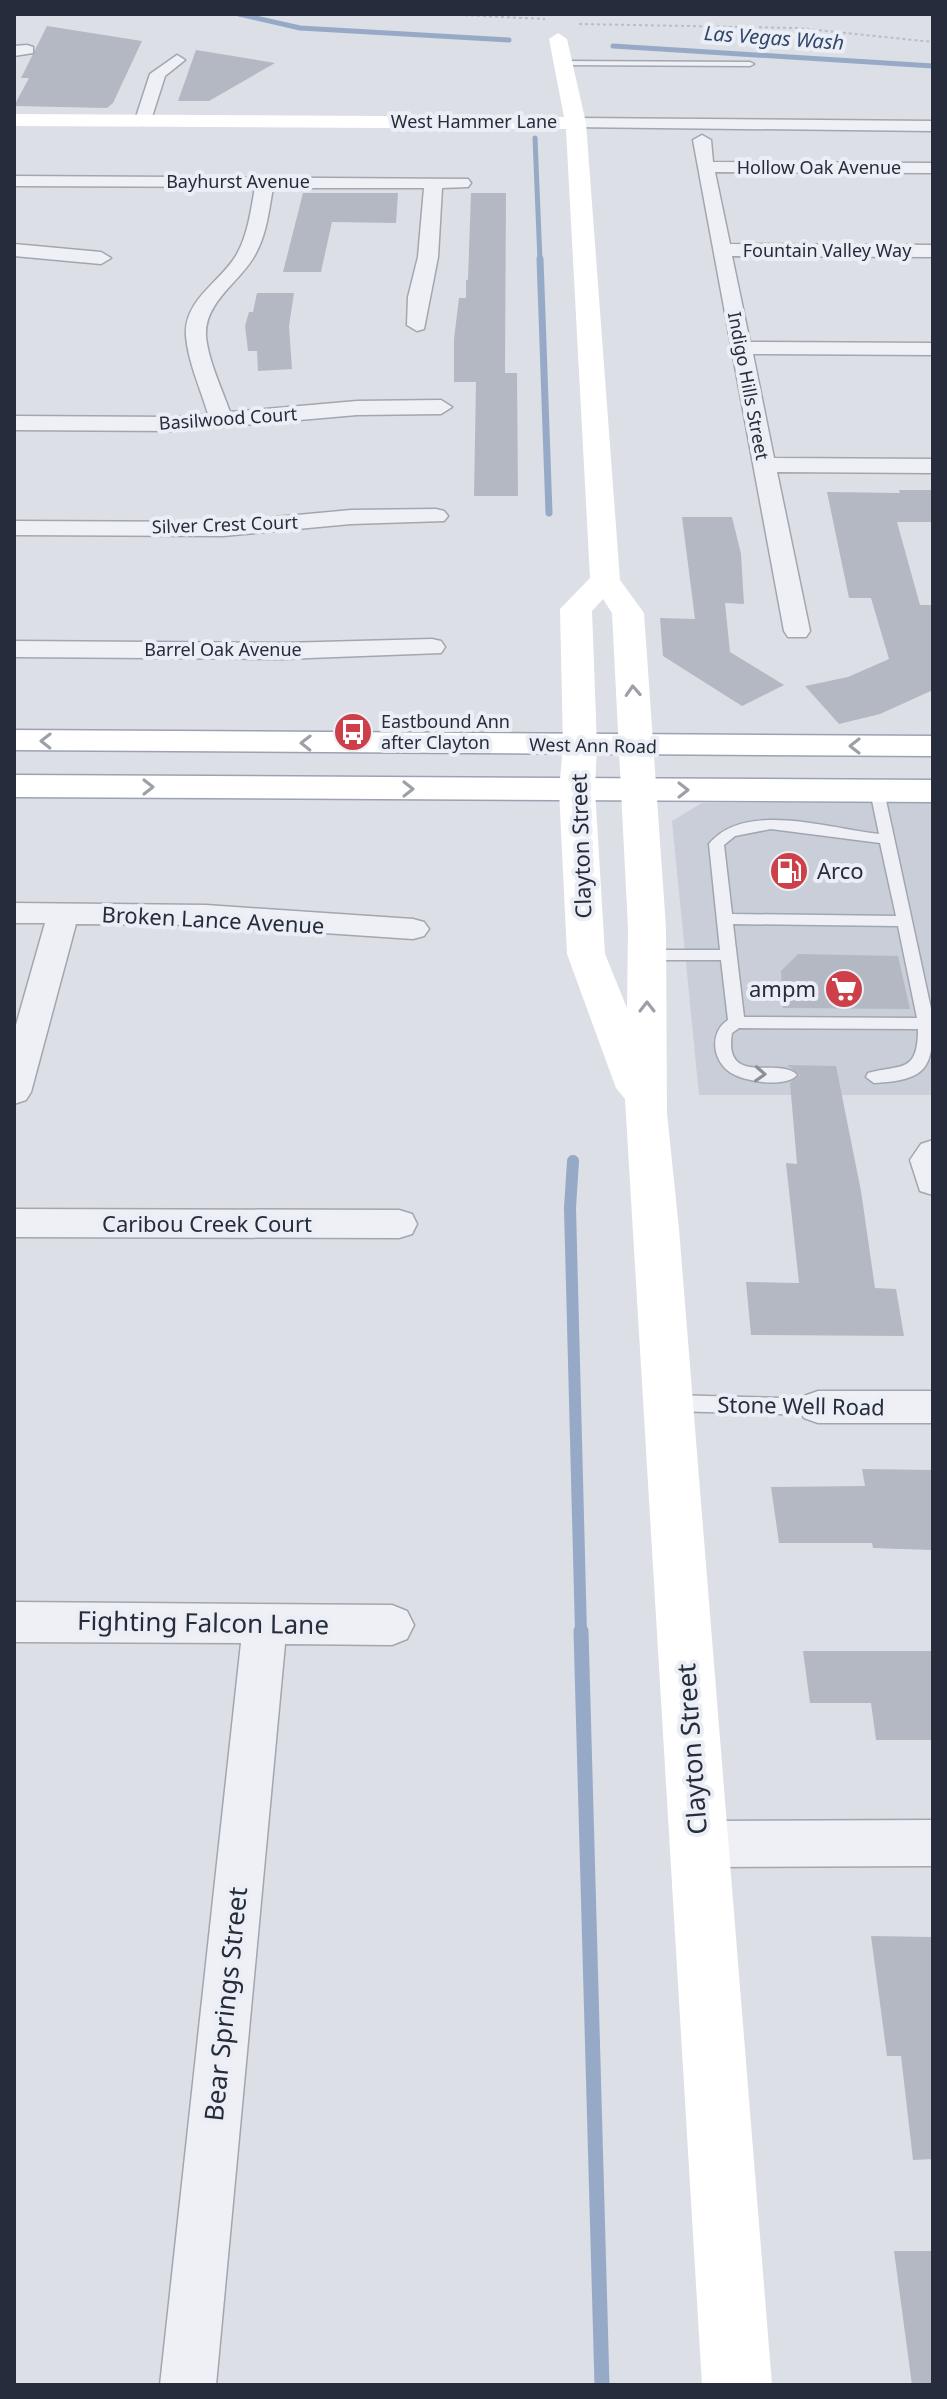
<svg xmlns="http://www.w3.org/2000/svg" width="947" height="2399" viewBox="0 0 947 2399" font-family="'Noto Sans',sans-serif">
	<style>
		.built { fill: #caced8 }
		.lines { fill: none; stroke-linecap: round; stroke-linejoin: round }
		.stream-far3 { stroke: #96aac7; stroke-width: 5 }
		.stream-far2 { stroke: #96aac7; stroke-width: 7 }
		.stream-far1 { stroke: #96aac7; stroke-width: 12 }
		.stream { stroke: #96aac7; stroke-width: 15 }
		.building { fill: #b3b8c3 }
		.lane-casing { stroke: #a2a6b0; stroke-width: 3 }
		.street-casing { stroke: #a2a6b0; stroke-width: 3 }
		.primary-casing { stroke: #9ba2b2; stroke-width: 3 }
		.path { stroke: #bbbdc5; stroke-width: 2; stroke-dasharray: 3 3; stroke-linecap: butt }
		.lane { fill: #eff0f5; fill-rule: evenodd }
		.street { fill: #eff0f5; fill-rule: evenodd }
		.secondary { fill: #fff; fill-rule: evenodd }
		.primary { fill: #fff; fill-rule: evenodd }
		.oneway { stroke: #9da0a7 }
		.oneway2 { stroke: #8a8e98 }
		.labels { text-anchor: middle; stroke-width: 8; stroke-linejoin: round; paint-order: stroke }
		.far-street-label { font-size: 18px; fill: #262c3c; stroke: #ebeef4 }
		.far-poi-label { font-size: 18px; fill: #262c3c; stroke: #ebeef4; text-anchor: start }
		.far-water-label { font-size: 20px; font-style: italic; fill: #31476f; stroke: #ebeef4 }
		.street-label { font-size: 22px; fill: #262c3c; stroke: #ebeef4 }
		.poi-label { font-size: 22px; fill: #262c3c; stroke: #ebeef4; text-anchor: start }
		.near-street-label { font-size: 26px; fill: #262c3c; stroke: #ebeef4 }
	</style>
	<rect width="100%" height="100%" fill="#dcdfe6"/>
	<path class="built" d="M702,803H933V1095H699L672,821Z"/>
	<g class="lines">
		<g class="stream-far3">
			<path d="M239,14L300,28L509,40"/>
			<path d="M613,46L933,66"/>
			<path d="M535,138L540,261"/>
		</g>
		<path class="stream-far2" d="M540,259L549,513"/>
		<path class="stream-far1" d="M573,1161L570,1208L581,1633"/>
		<path class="stream" d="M581,1631L602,2385"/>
	</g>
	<g class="building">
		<path d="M47,26L142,41L113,103L107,108L14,106L29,78H21Z"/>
		<path d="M196,50L275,63L209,101H178Z"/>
		<path d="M303,193H398L396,223L332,222L321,272H283Z"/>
		<path d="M471,193H506L505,373H517L518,496H474L476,382H454V339L459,298H466V280H468Z"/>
		<path d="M257,293H294L289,326L292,369L258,371L257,351H248L245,326L249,312H253Z"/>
		<path d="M899,490H933V522H897L920,605H933V690L880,714L839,724L805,686L848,677L889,659L871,598H849L827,492L900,493Z"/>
		<path d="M682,517H732L741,554L744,604L725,603L730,652L784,685L742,706L663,656L660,618L695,619Z"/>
		<path d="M798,954L898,956L910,1009L783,1008L781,971Z"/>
		<path d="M787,1065L836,1066L861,1191L875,1288L896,1289L904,1336L751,1335L746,1282L799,1283L786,1163L797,1164L790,1083L800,1075Z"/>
		<path d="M862,1469L933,1470V1550L873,1548L872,1543H779L771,1487L865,1486Z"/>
		<path d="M803,1651H933V1740H876L871,1703H810Z"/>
		<path d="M871,1936L933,1937V2159L913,2160L901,2056H887Z"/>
		<path d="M894,2251H933V2385H912Z"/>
	</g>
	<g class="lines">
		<defs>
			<g id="lane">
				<path d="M558,61L750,62L754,64L750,66L561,65Z"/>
				<path d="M877,787L884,791L933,1018C933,1069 927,1080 874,1083L866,1077L868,1073C901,1064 918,1074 918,1029L739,1028L732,1033C723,1088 780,1056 797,1075C786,1088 746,1082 731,1073C712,1061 709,1032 728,1020L721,960H647L639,955L647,950H720L709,844C745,800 830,829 879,834L870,791ZM771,829L880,843L896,916L732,914L724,845L735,836ZM733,924L898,926L917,1018L744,1017Z"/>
				<path d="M669,1395L818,1399L825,1401L828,1407L825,1413L818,1415L669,1411L662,1409L659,1403L662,1397Z"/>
			</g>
			<g id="street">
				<path d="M27,45L33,47V53L14,56V46Z"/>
				<path d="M177,55L185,60L165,76L151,120L143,125L137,124L135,120L150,74Z"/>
				<path d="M576,118L933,121V131L570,127L568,123Z"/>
				<path d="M702,135L711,140L713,162L933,163V173L715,172L730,244L933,245V257L732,256L750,342L933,343V355L753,354L774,458L933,459V473L777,472L810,631L806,637H788L784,631L693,140Z"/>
				<path d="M14,176L468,179L471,183L468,187L442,188L438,257L424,329L417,331L407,325L408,297L418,257L424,188H273C269,209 267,233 256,253C242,281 204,301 206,336C208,360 222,389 230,412L357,401L441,400L452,407L441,414L357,415L174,431L14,430V416L174,417L208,414C201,390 188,362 186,336C183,300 222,281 237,254C248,234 251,210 255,187L14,186Z"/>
				<path d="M14,244L101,252L111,258L101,264L14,256Z"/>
				<path d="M436,509L444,511L448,516L444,521L351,524L223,536L14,535V521L223,522L351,510Z"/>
				<path d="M432,639L441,641L445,647L441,653L283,659L14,657V641L283,643Z"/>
				<path d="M14,903L206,905L413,919L424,922L429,929L424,936L413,939L206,925L76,924L31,1092L26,1100L14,1104V1032L45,923H14Z"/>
				<path d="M933,1140V1195L920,1191L910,1160L921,1144Z"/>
				<path d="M14,1209L399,1210L412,1214L417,1224L412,1234L399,1238L14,1237Z"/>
				<path d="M818,1391H933V1423H818L804,1418L798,1407L804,1396Z"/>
				<path d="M14,1602L392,1605L407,1611L414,1625L407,1639L392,1645L285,1644L216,2385H160L241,1643L14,1642Z"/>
				<path d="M933,1820V1866L698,1867L681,1860L674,1844L681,1828L698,1821Z"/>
			</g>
			<g id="primary">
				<path d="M14,730L933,736V756L14,750Z"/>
				<path d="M14,775L933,780V802L14,797Z"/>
			</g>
		</defs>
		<use href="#lane" class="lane-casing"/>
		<use href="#street" class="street-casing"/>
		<use href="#primary" class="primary-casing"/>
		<g class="path">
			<path d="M441,14L545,19"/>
			<path d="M579,24L797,28L933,42"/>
		</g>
		<use href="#lane" class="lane"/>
		<use href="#street" class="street"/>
		<path class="secondary" d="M558,33L567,39L586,123L620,580L644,613L666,928L667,1113L679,1229L772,2385H702L625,1099L616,1088L567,954L559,790L563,746L560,609L590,578L566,129L14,126V114L564,117L549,39ZM603,599L612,613L628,928L627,1008L605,954L595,790L597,746L592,611Z"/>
		<use href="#primary" class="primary"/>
	</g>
	<defs><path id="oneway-chevron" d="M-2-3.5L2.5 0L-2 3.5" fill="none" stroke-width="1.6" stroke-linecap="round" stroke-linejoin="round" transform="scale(2)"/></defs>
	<g class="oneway">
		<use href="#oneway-chevron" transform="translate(633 691) rotate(-93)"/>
		<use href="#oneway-chevron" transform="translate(46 741) rotate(-179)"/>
		<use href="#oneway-chevron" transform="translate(306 743) rotate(-179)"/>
		<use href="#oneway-chevron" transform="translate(855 746) rotate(180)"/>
		<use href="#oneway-chevron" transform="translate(148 787)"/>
		<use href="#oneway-chevron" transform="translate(408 789)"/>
		<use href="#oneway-chevron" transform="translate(683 790)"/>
		<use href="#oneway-chevron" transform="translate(647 1007) rotate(-90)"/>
	</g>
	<use class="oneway2" href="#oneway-chevron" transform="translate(760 1074) rotate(3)"/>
	<defs>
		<symbol id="bus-disc" viewBox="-11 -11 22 22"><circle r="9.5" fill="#cd4049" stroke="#ebeef4"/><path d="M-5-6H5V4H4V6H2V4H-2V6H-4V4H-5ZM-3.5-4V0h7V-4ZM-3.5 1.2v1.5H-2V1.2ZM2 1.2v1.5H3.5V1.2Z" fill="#fff"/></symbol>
		<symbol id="fuel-disc" viewBox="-11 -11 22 22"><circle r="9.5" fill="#cd4049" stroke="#ebeef4"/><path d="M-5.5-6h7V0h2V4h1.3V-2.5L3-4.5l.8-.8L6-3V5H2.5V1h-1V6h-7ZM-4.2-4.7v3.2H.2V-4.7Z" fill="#fff"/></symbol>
		<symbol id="supermarket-disc" viewBox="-11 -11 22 22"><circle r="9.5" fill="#cd4049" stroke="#ebeef4"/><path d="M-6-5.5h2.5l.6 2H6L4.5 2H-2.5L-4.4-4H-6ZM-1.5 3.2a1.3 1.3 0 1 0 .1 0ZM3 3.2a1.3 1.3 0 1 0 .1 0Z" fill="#fff"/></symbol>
	</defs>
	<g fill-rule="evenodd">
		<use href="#bus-disc" x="331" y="710" width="44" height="44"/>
		<use href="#fuel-disc" x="767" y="849" width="44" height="44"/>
		<use href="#supermarket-disc" x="822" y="967" width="44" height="44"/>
	</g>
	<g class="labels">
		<g class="far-street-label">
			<text x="474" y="128">West Hammer Lane</text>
			<text x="819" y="174">Hollow Oak Avenue</text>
			<text x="238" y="188">Bayhurst Avenue</text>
			<text x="827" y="257">Fountain Valley Way</text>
			<text transform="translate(748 386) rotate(79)" y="6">Indigo Hills Street</text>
			<text transform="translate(228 419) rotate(-4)" y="6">Basilwood Court</text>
			<text transform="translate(225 525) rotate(-2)" y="6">Silver Crest Court</text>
			<text x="223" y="656">Barrel Oak Avenue</text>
			<text transform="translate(593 746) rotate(1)" y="6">West Ann Road</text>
		</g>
		<g class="far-poi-label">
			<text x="381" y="728">Eastbound Ann<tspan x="381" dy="21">after Clayton</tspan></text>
		</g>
		<g class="far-water-label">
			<text transform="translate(774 38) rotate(4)" y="7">Las Vegas Wash</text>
		</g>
		<g class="street-label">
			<text transform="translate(581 846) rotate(-92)" y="8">Clayton Street</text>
			<text transform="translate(213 920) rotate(3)" y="8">Broken Lance Avenue</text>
			<text x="207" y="1232">Caribou Creek Court</text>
			<text transform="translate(801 1406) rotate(1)" y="8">Stone Well Road</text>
		</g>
		<g class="poi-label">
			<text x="817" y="879">Arco</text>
			<text x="816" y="997" text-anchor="end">ampm</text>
		</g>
		<g class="near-street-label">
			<text transform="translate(203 1623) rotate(1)" y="9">Fighting Falcon Lane</text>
			<text transform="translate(692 1749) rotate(-94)" y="9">Clayton Street</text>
			<text transform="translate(226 2004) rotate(-84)" y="9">Bear Springs Street</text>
		</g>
	</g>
	<rect width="947" height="2399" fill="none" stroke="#262c3c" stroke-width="32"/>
</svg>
